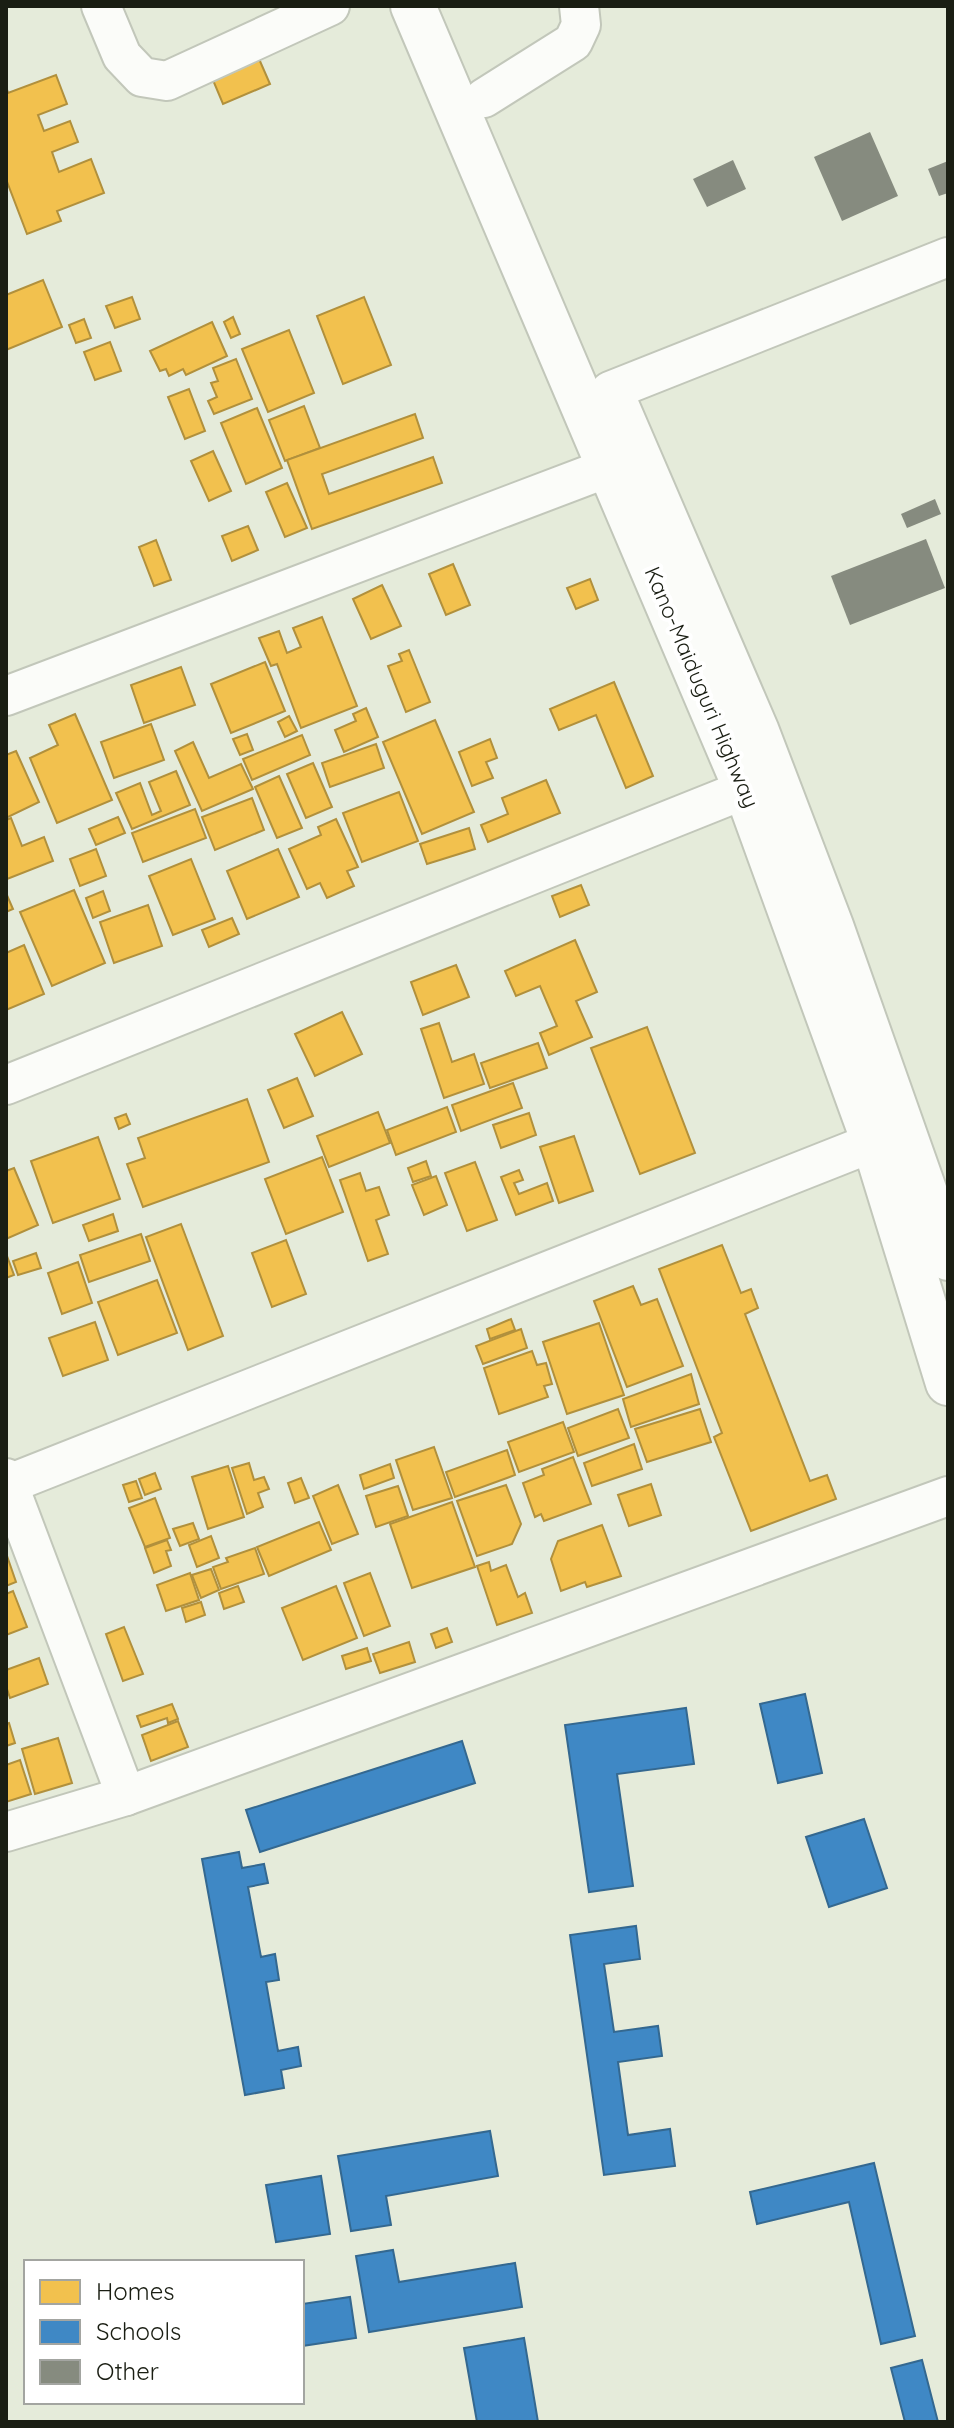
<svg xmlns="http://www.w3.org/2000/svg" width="954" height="2428" viewBox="0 0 954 2428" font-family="Quicksand,sans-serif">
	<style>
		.homes { fill: #f2c14e; stroke: #b1903c; stroke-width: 2 }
		.schools { fill: #3f88c5; stroke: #346890; stroke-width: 2 }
		.building { fill: #868b7f }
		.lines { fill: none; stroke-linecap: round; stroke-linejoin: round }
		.minor-casing { stroke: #c2c7ba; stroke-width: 42 }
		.highway-casing { stroke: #c2c7ba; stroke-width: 48 }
		.minor { stroke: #fbfcf9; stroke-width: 38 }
		.highway { stroke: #fbfcf9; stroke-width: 44 }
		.labels { text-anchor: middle; stroke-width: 8; stroke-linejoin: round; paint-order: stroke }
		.street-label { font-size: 22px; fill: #1a1e13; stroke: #fff }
	</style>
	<rect width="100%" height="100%" fill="#e5ebda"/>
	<g class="homes">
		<path d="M256,52L270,84L223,104L210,73Z"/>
		<path d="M56,75L67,104L38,115L44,131L70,121L78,142L52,152L59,172L91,159L104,193L57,211L61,221L27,234L6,179V86L8,93Z"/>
		<path d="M43,280L62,327L6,350V295Z"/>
		<path d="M132,297L140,319L115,328L106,306Z"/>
		<path d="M364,297L391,365L343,384L317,316Z"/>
		<path d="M233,317L240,334L231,338L224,322Z"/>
		<path d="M84,319L91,338L76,343L69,325Z"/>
		<path d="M212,322L227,356L186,375L183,369L169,376L166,369L160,371L150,351Z"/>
		<path d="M289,330L314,393L268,412L242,349Z"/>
		<path d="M110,342L121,371L95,380L84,352Z"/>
		<path d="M236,359L252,399L214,414L208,401L217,397L211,383L218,381L213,368Z"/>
		<path d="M189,389L205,431L185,439L168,397Z"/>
		<path d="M304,406L320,448L285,461L269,420Z"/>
		<path d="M257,408L282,468L246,484L221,423Z"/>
		<path d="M415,414L423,438L322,474L329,494L433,457L442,483L312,529L287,460Z"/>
		<path d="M213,451L231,491L209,501L191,461Z"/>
		<path d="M287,483L307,528L285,537L266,492Z"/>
		<path d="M248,526L258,550L232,561L222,536Z"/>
		<path d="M156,540L171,580L154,586L139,547Z"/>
		<path d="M453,564L470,605L446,615L429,574Z"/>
		<path d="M590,579L598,600L576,609L567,588Z"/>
		<path d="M382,585L401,626L371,639L353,599Z"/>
		<path d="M322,617L357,706L301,728L277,664L271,666L259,638L279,631L287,653L301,647L293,628Z"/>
		<path d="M409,650L430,702L406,712L388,666L402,661L399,654Z"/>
		<path d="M265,662L285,711L231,733L211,684Z"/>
		<path d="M181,667L195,705L144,723L131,685Z"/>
		<path d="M614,682L653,776L626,788L596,715L559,730L550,709Z"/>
		<path d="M366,708L378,737L344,752L335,730L356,721L353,714Z"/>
		<path d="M75,714L112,800L57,823L30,758L58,745L49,725Z"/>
		<path d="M289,716L297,731L285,737L278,722Z"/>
		<path d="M435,720L474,812L422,834L383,742Z"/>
		<path d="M151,724L164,760L114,778L101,742Z"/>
		<path d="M247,734L253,750L240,755L233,739Z"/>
		<path d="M302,735L310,755L252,780L243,759Z"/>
		<path d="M490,739L497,758L486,762L493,778L472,786L459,752Z"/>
		<path d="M193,742L209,778L241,764L253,789L202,811L175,751Z"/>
		<path d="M376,744L384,768L330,787L322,763Z"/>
		<path d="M16,751L39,802L6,818V755Z"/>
		<path d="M313,763L332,807L306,818L287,774Z"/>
		<path d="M176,771L190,805L132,829L116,793L140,783L152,815L161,811L149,782Z"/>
		<path d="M279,776L302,828L277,838L255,787Z"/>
		<path d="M546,780L560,813L488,842L481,825L508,814L502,798Z"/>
		<path d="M399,792L418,841L362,862L343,813Z"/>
		<path d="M252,798L264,830L215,850L202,817Z"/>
		<path d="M195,809L206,838L143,862L132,833Z"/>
		<path d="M118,817L125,833L96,845L89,829Z"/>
		<path d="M11,818L22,846L44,837L53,861L7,879L6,820Z"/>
		<path d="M336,819L358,867L347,871L354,886L327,898L320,883L307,889L289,849L321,835L318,827Z"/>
		<path d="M469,828L475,849L427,864L420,844Z"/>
		<path d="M96,849L106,876L80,886L70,859Z"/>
		<path d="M278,849L299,897L247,919L227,871Z"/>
		<path d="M191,859L215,919L173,935L149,876Z"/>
		<path d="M581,885L589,905L560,917L552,896Z"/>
		<path d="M74,890L105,963L52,986L20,912Z"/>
		<path d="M103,891L110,911L93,918L86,898Z"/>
		<path d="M6,893L13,909L6,912Z"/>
		<path d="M148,905L162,946L114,963L100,922Z"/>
		<path d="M232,918L239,934L209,947L202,930Z"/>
		<path d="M575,940L597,992L576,1001L592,1037L549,1055L540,1033L557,1026L540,986L516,996L505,971Z"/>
		<path d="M24,945L44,994L6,1010V953Z"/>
		<path d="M456,965L469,997L423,1015L411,982Z"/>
		<path d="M342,1012L362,1054L315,1076L295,1034Z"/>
		<path d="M439,1023L452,1062L474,1054L484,1084L444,1098L421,1029Z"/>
		<path d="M647,1027L695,1153L640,1174L591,1048Z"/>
		<path d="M538,1043L547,1068L490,1088L481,1063Z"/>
		<path d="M297,1078L313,1116L284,1128L268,1090Z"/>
		<path d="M513,1083L522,1108L461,1131L452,1105Z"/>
		<path d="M247,1099L269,1162L143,1207L127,1164L145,1158L138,1138Z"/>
		<path d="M447,1107L456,1132L396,1155L387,1130Z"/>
		<path d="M378,1112L390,1143L329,1167L317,1136Z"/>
		<path d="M529,1113L536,1135L501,1148L493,1125Z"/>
		<path d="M126,1114L130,1124L119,1129L115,1118Z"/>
		<path d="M574,1136L593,1191L559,1203L540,1147Z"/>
		<path d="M98,1137L120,1199L53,1223L31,1161Z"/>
		<path d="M322,1157L343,1212L286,1234L265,1179Z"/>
		<path d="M426,1161L431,1176L413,1182L408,1168Z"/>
		<path d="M475,1162L497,1220L467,1231L445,1173Z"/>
		<path d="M14,1168L38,1225L6,1239V1171Z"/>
		<path d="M519,1170L523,1180L514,1183L519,1194L547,1183L553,1201L516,1215L501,1177Z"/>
		<path d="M360,1173L366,1191L379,1187L389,1215L376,1220L388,1254L368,1261L340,1180Z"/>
		<path d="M436,1176L447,1205L424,1215L412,1185Z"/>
		<path d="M113,1214L118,1231L89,1241L83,1225Z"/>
		<path d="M181,1224L223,1336L188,1350L146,1237Z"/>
		<path d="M141,1234L150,1261L89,1282L80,1255Z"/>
		<path d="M286,1240L306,1294L272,1307L252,1253Z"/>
		<path d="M722,1245L741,1293L751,1289L758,1308L745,1314L810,1481L827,1475L836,1499L751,1531L714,1437L722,1433L659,1269Z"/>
		<path d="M36,1253L41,1268L18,1275L13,1261Z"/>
		<path d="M7,1256L14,1275L6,1278V1257Z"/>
		<path d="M78,1262L92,1303L62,1314L48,1273Z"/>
		<path d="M157,1280L177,1333L118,1355L98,1302Z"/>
		<path d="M633,1286L641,1305L657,1299L683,1366L627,1387L594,1301Z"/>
		<path d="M511,1319L515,1330L490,1339L487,1329Z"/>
		<path d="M95,1322L108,1360L63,1376L49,1338Z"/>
		<path d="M599,1323L624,1395L567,1414L543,1342Z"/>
		<path d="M521,1329L527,1348L483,1364L476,1346Z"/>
		<path d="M532,1351L537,1365L546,1363L552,1384L544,1386L548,1397L499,1414L484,1368Z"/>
		<path d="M691,1374L699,1404L631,1427L623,1399Z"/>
		<path d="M618,1409L629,1438L578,1456L568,1428Z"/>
		<path d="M700,1409L711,1442L647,1462L635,1429Z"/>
		<path d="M563,1422L574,1452L519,1472L508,1442Z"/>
		<path d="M634,1444L642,1469L592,1486L584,1463Z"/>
		<path d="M434,1447L452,1498L413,1510L396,1460Z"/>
		<path d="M507,1450L515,1475L455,1497L446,1472Z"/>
		<path d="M573,1457L591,1504L544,1521L541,1514L535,1517L523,1483L544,1475L542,1469Z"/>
		<path d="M249,1463L254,1480L264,1477L269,1489L258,1493L263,1507L247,1514L232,1468Z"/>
		<path d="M390,1464L394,1478L364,1489L360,1475Z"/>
		<path d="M228,1466L244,1517L208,1529L192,1477Z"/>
		<path d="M155,1473L161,1489L145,1495L139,1479Z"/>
		<path d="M301,1478L309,1498L295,1503L288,1483Z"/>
		<path d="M136,1481L142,1498L129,1502L123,1485Z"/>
		<path d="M651,1484L661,1515L629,1526L618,1495Z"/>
		<path d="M338,1485L358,1534L332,1544L313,1496Z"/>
		<path d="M506,1485L521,1524L512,1544L477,1556L457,1501Z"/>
		<path d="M398,1486L408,1516L376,1527L366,1496Z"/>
		<path d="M155,1498L170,1538L145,1547L129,1508Z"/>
		<path d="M452,1502L475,1567L412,1588L390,1524Z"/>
		<path d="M319,1522L331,1550L269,1576L257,1547Z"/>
		<path d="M193,1523L199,1539L180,1546L173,1529Z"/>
		<path d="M602,1525L621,1576L587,1587L585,1582L561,1591L551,1559L558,1541Z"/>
		<path d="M211,1536L219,1558L197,1567L189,1545Z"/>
		<path d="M167,1540L171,1550L166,1551L171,1566L154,1573L145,1548Z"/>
		<path d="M255,1548L264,1574L221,1589L213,1567L228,1562L226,1558Z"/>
		<path d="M6,1553L16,1582L6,1586Z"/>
		<path d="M489,1562L491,1571L506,1565L518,1597L525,1593L532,1613L497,1625L477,1566Z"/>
		<path d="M211,1569L219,1590L201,1598L192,1575Z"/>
		<path d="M190,1573L199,1600L166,1611L157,1585Z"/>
		<path d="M370,1573L390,1626L364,1636L344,1583Z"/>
		<path d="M238,1586L244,1602L224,1609L219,1593Z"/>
		<path d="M336,1586L357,1638L303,1660L282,1608Z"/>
		<path d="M13,1591L27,1627L6,1635V1594Z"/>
		<path d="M201,1602L205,1615L186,1622L182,1608Z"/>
		<path d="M124,1627L143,1674L123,1681L106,1634Z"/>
		<path d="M447,1628L452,1642L436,1648L431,1634Z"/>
		<path d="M409,1642L415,1662L380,1673L373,1654Z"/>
		<path d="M367,1648L371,1661L346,1669L342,1656Z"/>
		<path d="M39,1658L48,1684L10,1698L6,1686V1670Z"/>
		<path d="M172,1704L178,1719L168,1723L167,1718L141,1727L137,1716Z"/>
		<path d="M178,1721L188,1747L151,1761L142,1735Z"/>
		<path d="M9,1723L15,1743L6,1746V1724Z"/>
		<path d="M58,1738L72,1783L35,1794L22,1749Z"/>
		<path d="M20,1760L31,1794L6,1802V1765Z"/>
	</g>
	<g class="schools">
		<path d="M805,1694L822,1773L778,1783L760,1704Z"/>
		<path d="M686,1708L694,1764L617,1774L633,1886L589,1892L565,1725Z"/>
		<path d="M462,1741L475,1783L260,1852L246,1810Z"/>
		<path d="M864,1819L887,1888L829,1907L806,1837Z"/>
		<path d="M239,1852L242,1868L264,1864L268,1883L248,1887L261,1957L275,1954L279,1980L266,1982L278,2051L298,2047L301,2066L281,2070L284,2088L245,2095L202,1859Z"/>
		<path d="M636,1926L640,1959L604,1964L614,2032L658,2026L662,2056L618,2062L628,2135L670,2129L675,2166L604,2175L570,1935Z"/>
		<path d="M490,2131L498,2176L386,2196L391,2225L351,2231L338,2156Z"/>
		<path d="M874,2163L915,2336L881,2344L849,2202L757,2224L750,2192Z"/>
		<path d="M321,2176L330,2234L276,2242L266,2185Z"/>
		<path d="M393,2250L399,2282L515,2263L522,2307L369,2332L356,2256Z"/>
		<path d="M350,2297L356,2338L302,2346V2304Z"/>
		<path d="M524,2338L538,2422H477L464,2348Z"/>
		<path d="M922,2360L938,2422H905L891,2368Z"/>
	</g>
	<g class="building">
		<path d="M870,132L898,196L842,221L814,157Z"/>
		<path d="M733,160L746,189L707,207L693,179Z"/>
		<path d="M948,161V193L939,196L928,169Z"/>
		<path d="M935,499L941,514L907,528L901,514Z"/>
		<path d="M926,539L945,588L850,625L831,576Z"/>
	</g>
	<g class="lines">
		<defs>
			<g id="minor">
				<path d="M101,6L122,56L142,77L167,81L330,6"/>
				<path d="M484,98L573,42L581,25L579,6"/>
				<path d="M610,391L948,257"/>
				<path d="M6,696L610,467"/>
				<path d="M6,1085L746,789"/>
				<path d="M6,1478L126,1796"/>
				<path d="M6,1485L874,1142"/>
				<path d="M6,1832L126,1796L948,1496"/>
			</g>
			<g id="highway">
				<path d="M413,6L746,789L874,1142L948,1383"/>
				<path d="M614,400L757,732L831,926L948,1258"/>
			</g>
		</defs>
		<use href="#minor" class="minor-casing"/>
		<use href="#highway" class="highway-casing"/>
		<use href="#minor" class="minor"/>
		<use href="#highway" class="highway"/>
	</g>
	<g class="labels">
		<g class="street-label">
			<text transform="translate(702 687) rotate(67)" y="8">Kano-Maiduguri Highway</text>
		</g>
	</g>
	<rect width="954" height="2428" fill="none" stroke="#1a1e13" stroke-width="16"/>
	<rect x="24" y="2260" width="280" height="144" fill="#ffffff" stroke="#a3a5a1" stroke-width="2"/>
	<rect x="40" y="2280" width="40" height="24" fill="#f2c14e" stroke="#a3a5a1" stroke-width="2"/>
	<text x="96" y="2300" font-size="24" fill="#1a1e13">Homes</text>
	<rect x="40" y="2320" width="40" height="24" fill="#3f88c5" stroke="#a3a5a1" stroke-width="2"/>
	<text x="96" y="2340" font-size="24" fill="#1a1e13">Schools</text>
	<rect x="40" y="2360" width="40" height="24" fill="#868b7f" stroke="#a3a5a1" stroke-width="2"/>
	<text x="96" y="2380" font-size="24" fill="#1a1e13">Other</text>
</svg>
